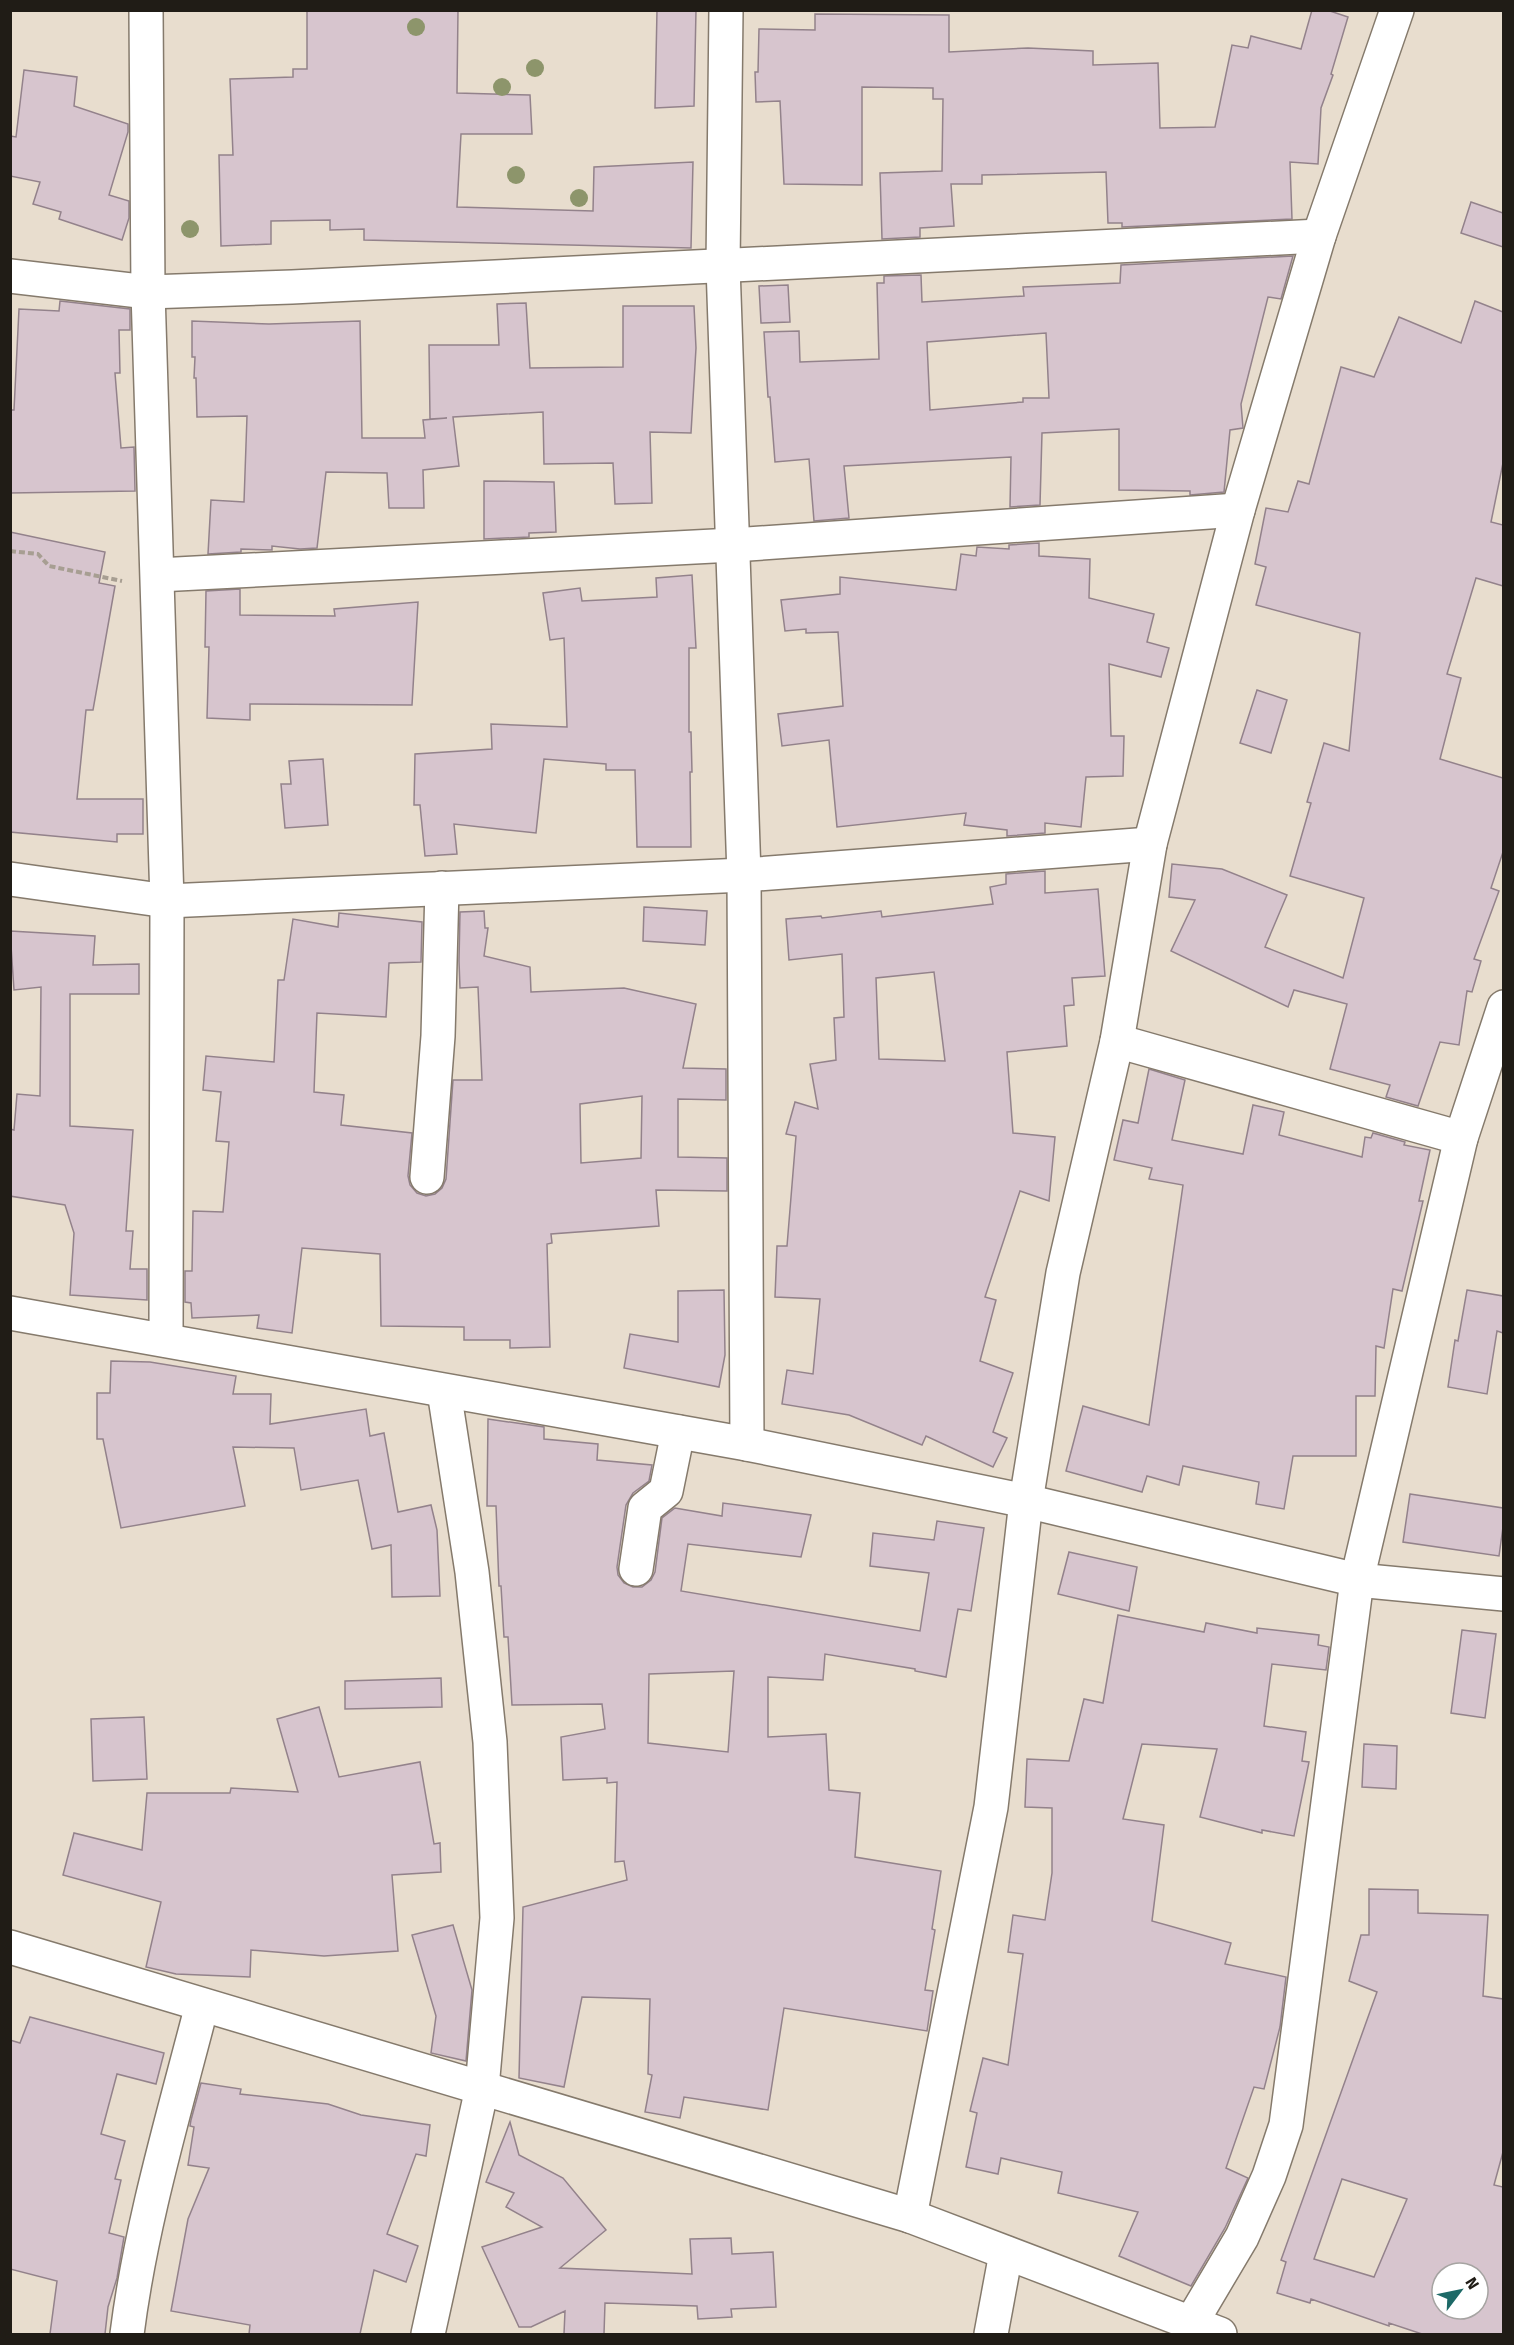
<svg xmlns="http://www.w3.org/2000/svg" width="1514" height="2345" viewBox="0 0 1514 2345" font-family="'Fira Sans',sans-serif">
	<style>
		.building { fill: #d7c5ce; stroke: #93828b; stroke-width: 1.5; fill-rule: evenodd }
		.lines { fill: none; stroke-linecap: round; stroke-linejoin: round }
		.minor-casing { stroke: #857a6c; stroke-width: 36 }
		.path { stroke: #a79e92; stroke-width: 4; stroke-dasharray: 6 3; stroke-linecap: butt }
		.minor { stroke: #fff; stroke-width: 33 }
		.tree { fill: #8d956b }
	</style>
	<rect width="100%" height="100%" fill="#e8ddce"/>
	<g class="building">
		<path d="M307,10H458L457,93L530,95L532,134H461L457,207L593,211L594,167L693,162L691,248L364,240V229L330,230V220L271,221V244L221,246L219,155H233L230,79L293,77V69H307Z"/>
		<path d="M657,10H696L694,106L655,108Z"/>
		<path d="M1312,10H1327L1348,17L1331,74L1333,75L1321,108L1318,164L1290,162L1292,219L1122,227V223H1108L1106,172L982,175V184H951L954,226L920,228V237L882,239L880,173L942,171L943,99H933V88L862,87V185L784,184L780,101L756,102L755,72H758L759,29L815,30V14L949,15V52L1028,48L1093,51V65L1158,63L1160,128L1215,127L1232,45L1248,48L1251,36L1301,49Z"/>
		<path d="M24,70L77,77L74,106L128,124V132L109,195L129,201V218L122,240L59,219L61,212L33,204L40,182L10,176V136L16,137Z"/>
		<path d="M1471,202L1503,213V247L1461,233Z"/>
		<path d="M1293,256L1281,299L1268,297L1241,404L1243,428L1230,430L1224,492L1190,495V491L1119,490V429L1042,433L1040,505L1010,507L1011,457L844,466L849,518L814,521L809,459L775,462L770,397H768L764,332L799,331L800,362L879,359L877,283H884V276L921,275L922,302L1024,296L1023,287L1120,283L1121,265ZM1046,333L1049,398H1023V402L930,410L927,342Z"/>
		<path d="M788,285L790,322L761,323L759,286Z"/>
		<path d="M60,301L130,309V330H119L120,373H115L121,448L134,447L135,491L10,493V410H14L19,309L59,311Z"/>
		<path d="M1475,301L1503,312V463L1491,522L1503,525V586L1476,578L1447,674L1461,678L1440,759L1503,778V852L1491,888L1499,891L1474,959L1481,961L1472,992L1467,991L1459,1045L1440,1042L1418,1106L1386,1097L1390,1085L1330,1069L1347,1004L1294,990L1288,1007L1171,951L1195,900L1169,897L1172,864L1222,869L1287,895L1265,947L1343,978L1364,898L1290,876L1311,803L1307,802L1324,743L1349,751L1360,633L1256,605L1266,567L1255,564L1266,508L1288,512L1298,481L1309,484L1341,367L1374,377L1399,317L1461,343Z"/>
		<path d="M526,303L530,368L623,367V306H694L696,348L691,433L650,432L652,503L615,504L613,463L544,464L543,412L453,417L459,466L423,470L424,508H389L387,473L326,472L317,548L300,549L272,546V550L241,549V552L208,554L211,500L244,502L247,416L197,417L196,378H194L195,357H192V321L269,324L360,321L362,438H425L423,420L447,418L430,419L429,345H499L497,304Z"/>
		<path d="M484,481L554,482L556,532L529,533V537L484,539Z"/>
		<path d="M10,532L105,552L99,583L115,586L93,710H86L77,799H143V834H117V842L10,832Z"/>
		<path d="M1039,543V556L1090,559L1089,598L1154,614L1147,642L1169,648L1161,677L1109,664L1111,736H1124L1123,776L1086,777L1081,827L1045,823V833L1007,836V830L964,825L966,813L837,827L829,740L782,746L778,714L843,706L838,632L806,633V629L785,631L781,600L840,594V577L956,590L961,554L976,556L977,547L1009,549V545Z"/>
		<path d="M692,575L696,648H689V732H691L692,772H690L691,847H637L635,770H606V764L544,759L536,833L454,824L457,854L425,856L420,805H414L415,754L492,749L491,724L567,727L564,638L550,640L543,593L580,588L582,601L657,597L656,578Z"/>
		<path d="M240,589V615L335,616L334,609L418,602L412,705L250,704V720L207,718L209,647H205L206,591Z"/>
		<path d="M1257,690L1287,700L1271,753L1240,743Z"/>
		<path d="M323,759L328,825L285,828L281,784H291L289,761Z"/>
		<path d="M1045,871V893L1098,889L1105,976L1072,978L1074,1005L1064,1006L1067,1046L1007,1052L1013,1133L1055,1137L1049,1201L1020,1191L985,1297L996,1300L980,1361L1013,1373L993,1432L1007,1438L993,1467L926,1436L922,1445L849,1415L782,1404L787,1370L813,1374L820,1299L775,1297L777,1246H787L796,1136L786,1134L795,1102L818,1109L810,1064L836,1060L834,1018L844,1017L842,954L789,960L786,919L821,916L822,918L881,911L882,917L993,904L990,887L1006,884V874ZM934,972L945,1061L879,1059L876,978Z"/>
		<path d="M644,907L707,911L705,945L643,941Z"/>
		<path d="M484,911L485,928H488L484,956L530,967L531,992L624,988L696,1004L683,1068L726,1069V1100L678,1099V1157L727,1158V1191L656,1190L659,1226L551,1234L552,1243L547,1244L550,1347L510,1348V1340H464V1327L381,1326L380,1254L302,1248L292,1333L257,1328L259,1315L192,1318L191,1303L185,1302V1271H192L193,1211L223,1212L229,1142L216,1141L221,1092L203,1090L206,1056L274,1062L278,980H284L293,919L338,927L339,913L422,922L421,962L389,963L386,1017L317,1013L314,1092L344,1095L341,1125L412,1133L408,1176L410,1185L417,1193L426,1196L435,1194L442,1188L446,1179L453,1080H482L478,987L460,988L459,961L460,912ZM642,1096L641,1158L581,1163L580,1104Z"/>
		<path d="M10,931L95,936L93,965L139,964V994H70V1126L133,1130L126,1231H133L130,1269H147V1300L70,1295L74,1233L65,1205L10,1196V1129L14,1130L17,1094L40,1096L41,987L14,990Z"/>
		<path d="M1149,1069L1185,1080L1172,1140L1243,1154L1253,1105L1284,1112L1279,1135L1362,1157L1365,1137L1371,1138L1373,1133L1405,1142L1404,1145L1430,1150L1419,1201H1423L1402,1291L1393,1289L1384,1348L1376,1346L1375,1396H1356V1456H1293L1284,1509L1256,1504L1259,1482L1183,1466L1179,1485L1147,1476L1142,1492L1066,1471L1083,1406L1149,1425L1183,1185L1149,1179L1152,1168L1114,1160L1123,1120L1138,1123Z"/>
		<path d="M724,1290L725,1355L719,1387L624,1368L630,1334L678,1342V1291Z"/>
		<path d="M1467,1290L1503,1296V1333L1497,1331L1487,1394L1448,1387L1455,1340L1458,1341Z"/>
		<path d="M111,1361L150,1362L236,1376L233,1394H271L270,1424L366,1409L370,1436L384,1433L398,1512L431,1505L437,1530L440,1596L392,1597L391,1545L372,1549L358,1480L301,1490L294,1448L233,1447L245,1506L121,1528L103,1439H97V1393H110Z"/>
		<path d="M488,1419L544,1427V1439L598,1444L597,1460L652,1465L649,1481L633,1493L626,1505L617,1567L618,1575L624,1583L633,1587H642L651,1580L655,1572L662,1518L675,1508L722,1516L723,1503L811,1515L801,1557L688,1544L681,1591L920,1631L929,1573L870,1566L873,1533L934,1540L937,1521L984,1528L971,1611L958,1609L946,1677L915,1671V1669L825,1654L823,1680L768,1677V1737L826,1734L829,1790L860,1793L855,1857L941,1871L932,1929L935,1930L925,1990L933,1991L927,2031L784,2008L768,2110L684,2097L680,2118L645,2112L652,2075L648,2074L650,1999L582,1997L564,2087L519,2078L523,1907L627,1880L624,1861L615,1862L617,1782L607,1783V1778L563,1780L561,1737L605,1729L602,1704L512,1705L508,1637H504L501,1586H499L496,1506H487ZM734,1671L728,1752L648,1743L649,1674Z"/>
		<path d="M1410,1494L1503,1508V1527L1499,1556L1403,1542Z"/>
		<path d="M1069,1552L1137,1567L1129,1611L1058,1594Z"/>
		<path d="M1118,1615L1204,1632L1206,1623L1257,1633V1628L1319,1635L1318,1645L1329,1647L1326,1670L1272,1664L1264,1726L1306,1732L1302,1761L1309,1762L1294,1836L1262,1830V1833L1200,1817L1217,1749L1142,1744L1123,1819L1164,1825L1152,1921L1231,1943L1225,1964L1286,1977L1280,2027L1264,2089L1254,2087L1226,2168L1248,2178L1225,2228L1191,2286L1119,2256L1138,2212L1058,2193L1062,2172L1001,2158L998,2174L966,2167L977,2113L970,2111L983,2058L1008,2065L1023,1954L1008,1952L1013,1915L1045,1920L1052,1873V1808L1025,1807L1027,1759L1069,1761L1084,1699L1103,1703Z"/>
		<path d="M1462,1630L1496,1634L1485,1718L1451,1713Z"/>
		<path d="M441,1678L442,1707L345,1709V1681Z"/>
		<path d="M319,1707L339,1777L420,1762L434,1844L440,1843L441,1872L392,1875L398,1951L324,1956L251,1950L250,1977L176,1974L146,1967L161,1902L63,1875L74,1833L142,1850L147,1793H230L231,1788L298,1792L277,1719Z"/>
		<path d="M144,1717L147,1779L93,1781L91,1719Z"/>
		<path d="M1364,1744L1397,1746L1396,1789L1362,1787Z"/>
		<path d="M1369,1889L1418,1890V1913L1488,1915L1483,1996L1503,1999V2152L1494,2185L1503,2187V2334H1422L1389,2323V2326L1311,2299L1310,2303L1277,2293L1286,2262L1281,2260L1377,1992L1349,1981L1361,1935H1369ZM1342,2179L1407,2199L1374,2277L1314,2259ZM1442,2273H1478V2309H1442Z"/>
		<path d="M453,1925L472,1990L466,2061L431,2053L436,2016L412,1935Z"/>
		<path d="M30,2017L164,2053L156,2084L117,2074L101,2134L125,2141L115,2179L121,2180L109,2233L124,2237L117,2278L108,2307L105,2334H50L57,2281L10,2269V2040L20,2043Z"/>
		<path d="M201,2083L241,2089L240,2094L328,2104L361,2115L430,2125L426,2156L416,2154L387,2234L418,2246L406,2282L374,2270L360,2334H249L250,2325L171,2311L188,2219L209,2168L188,2165L194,2127L190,2126L191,2120Z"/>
		<path d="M510,2122L519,2155L563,2178L606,2230L560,2268L692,2274L690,2239L731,2238L732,2254L773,2252L776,2307L731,2309L732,2317L698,2319L697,2306L605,2303L604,2334H564L565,2311L531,2327H519L482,2247L542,2227L506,2207L514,2193L486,2182Z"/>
	</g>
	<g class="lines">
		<defs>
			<g id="minor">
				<path d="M146,10L148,292L167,901L166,1340"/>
				<path d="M726,10L723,266L744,875L747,1444"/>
				<path d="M10,276L148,292L292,287L1319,236"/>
				<path d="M158,575L733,545L1238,510"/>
				<path d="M10,879L167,901L744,875L1150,844"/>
				<path d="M1117,1041L1461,1138"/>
				<path d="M427,1177L438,1036L442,888"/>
				<path d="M10,1313L747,1444L1026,1501L1357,1580L1504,1594"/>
				<path d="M636,1569L645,1508L666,1491L678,1432"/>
				<path d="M10,1947L910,2216L1220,2334"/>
				<path d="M910,2216L991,1807L1026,1501L1063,1273L1117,1041L1150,844L1238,510L1319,236L1397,10"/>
				<path d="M1191,2323L1242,2237L1269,2176L1286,2125L1357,1580L1461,1138L1504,1007"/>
				<path d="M127,2334C141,2223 174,2114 202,2005"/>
				<path d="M428,2334L482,2088L497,1918L490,1742L472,1572L444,1391"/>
				<path d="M991,2334L1006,2253"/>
			</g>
		</defs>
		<use href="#minor" class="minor-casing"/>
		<path class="path" d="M10,551L38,554L49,566L122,581"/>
		<use href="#minor" class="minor"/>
	</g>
	<g class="tree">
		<circle cx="416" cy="27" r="9"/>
		<circle cx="535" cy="68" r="9"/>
		<circle cx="502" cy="87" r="9"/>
		<circle cx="516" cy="175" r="9"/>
		<circle cx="579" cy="198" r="9"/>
		<circle cx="190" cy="229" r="9"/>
	</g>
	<rect width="1514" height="2345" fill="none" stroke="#201c16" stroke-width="24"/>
	<g transform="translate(1460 2291) rotate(58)"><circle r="28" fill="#ffffff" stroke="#a6a4a2" stroke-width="1.5"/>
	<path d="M0-4.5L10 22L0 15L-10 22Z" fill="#1d6967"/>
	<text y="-9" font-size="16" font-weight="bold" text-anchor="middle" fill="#201c16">N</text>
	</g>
</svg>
